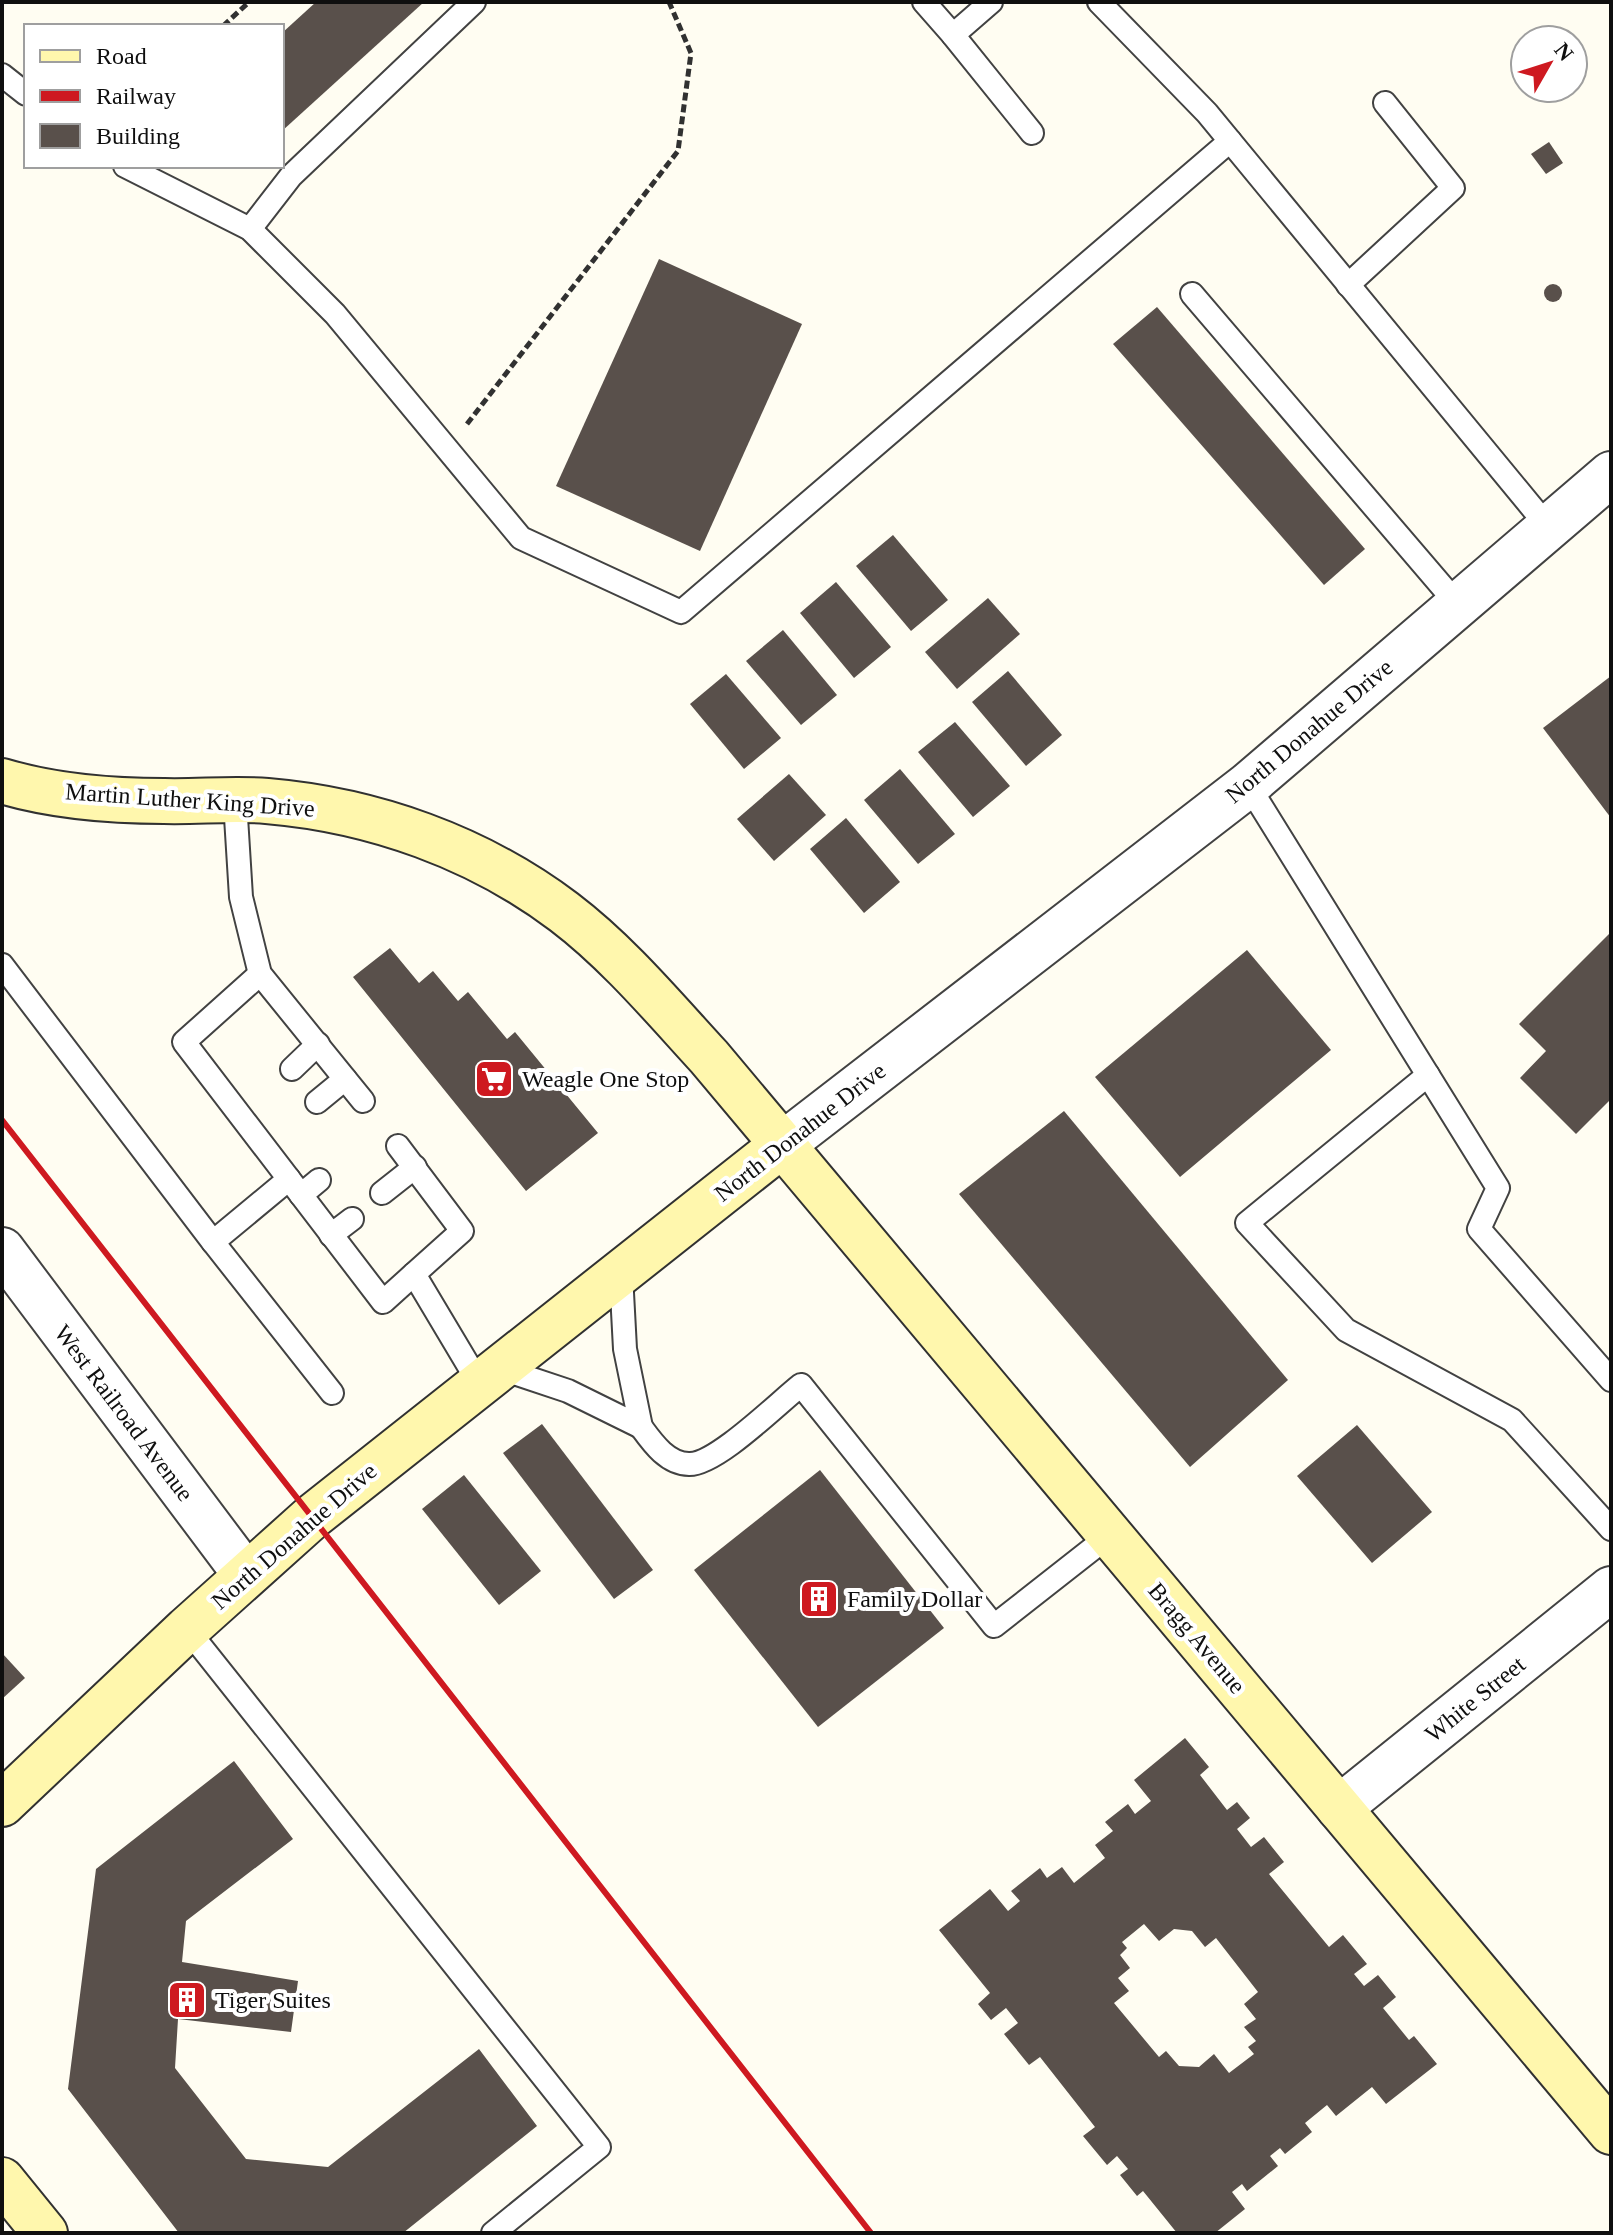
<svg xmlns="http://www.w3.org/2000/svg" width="1613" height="2235" viewBox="0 0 1613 2235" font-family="Georgia,serif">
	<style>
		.building { fill: #59504b; fill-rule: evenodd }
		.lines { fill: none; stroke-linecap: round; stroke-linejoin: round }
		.service-casing { stroke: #424242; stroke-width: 26 }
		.minor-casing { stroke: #424242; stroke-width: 48 }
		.tertiary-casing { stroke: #424242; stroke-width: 48 }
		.secondary-casing { stroke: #313131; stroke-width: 48 }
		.path { stroke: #313131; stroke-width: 5; stroke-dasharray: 8 4; stroke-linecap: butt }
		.service { stroke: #fff; stroke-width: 22 }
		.minor { stroke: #fff; stroke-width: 44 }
		.tertiary { stroke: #fff; stroke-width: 44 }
		.secondary { stroke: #fff7ad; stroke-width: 44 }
		.rail { stroke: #ce1920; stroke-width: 6 }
		.labels { text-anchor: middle; stroke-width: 8; stroke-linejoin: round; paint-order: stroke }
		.street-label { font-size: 24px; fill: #0f0f0f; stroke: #fff }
		.poi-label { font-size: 24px; fill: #0f0f0f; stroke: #fff; text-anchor: start }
	</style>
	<rect width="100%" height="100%" fill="#fffdf2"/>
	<g class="building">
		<path d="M316,2H424L282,131V33Z"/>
		<path d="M1549,142L1563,163L1546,174L1531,154Z"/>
		<path d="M659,259L802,324L700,551L556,486Z"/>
		<circle cx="1553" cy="293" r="9"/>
		<path d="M1157,307L1365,549L1324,585L1113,344Z"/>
		<path d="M893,535L948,600L911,631L856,566Z"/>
		<path d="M836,582L891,647L854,678L800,613Z"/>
		<path d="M988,598L1020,634L957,689L925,652Z"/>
		<path d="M783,630L837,695L801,725L746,661Z"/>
		<path d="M1008,671L1062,735L1026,766L972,702Z"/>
		<path d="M726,674L781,738L744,769L690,704Z"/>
		<path d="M1611,676V818L1543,728Z"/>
		<path d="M955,722L1010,786L973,817L918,752Z"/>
		<path d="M900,769L955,834L918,864L864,800Z"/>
		<path d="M789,774L826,815L774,861L737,819Z"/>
		<path d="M846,818L900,882L864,913L810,849Z"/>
		<path d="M1611,932V1099L1576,1134L1520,1078L1546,1051L1519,1024Z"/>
		<path d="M390,948L419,983L433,971L458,1001L468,992L507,1039L515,1032L598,1133L526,1191L353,977Z"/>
		<path d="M1247,950L1331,1050L1180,1177L1095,1077Z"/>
		<path d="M1064,1111L1288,1380L1190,1467L959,1194Z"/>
		<path d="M542,1424L653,1570L614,1599L503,1453Z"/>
		<path d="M1357,1425L1432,1512L1372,1563L1297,1476Z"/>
		<path d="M820,1470L944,1628L818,1727L694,1570Z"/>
		<path d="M464,1475L541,1571L499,1605L422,1509Z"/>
		<path d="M2,1653L25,1678L2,1699Z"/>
		<path d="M1185,1738L1209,1767L1200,1775L1227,1810L1237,1802L1250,1818L1237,1829L1251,1847L1264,1837L1284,1862L1269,1874L1329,1947L1343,1935L1367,1964L1354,1974L1364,1986L1378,1975L1396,1997L1383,2008L1409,2040L1414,2036L1437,2064L1386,2104L1372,2087L1336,2116L1327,2105L1305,2123L1312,2132L1285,2154L1280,2148L1270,2156L1278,2166L1247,2191L1242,2184L1232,2192L1245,2209L1215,2233H1177L1143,2191L1137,2196L1120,2175L1128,2169L1117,2156L1107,2165L1083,2136L1095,2127L1040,2057L1029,2065L1004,2034L1018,2023L1006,2008L991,2020L978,2004L990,1993L939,1930L990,1889L1008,1911L1020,1901L1011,1891L1040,1868L1047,1878L1062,1867L1074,1883L1105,1858L1095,1845L1113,1831L1105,1822L1128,1804L1135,1814L1151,1801L1134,1780ZM1144,1924L1159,1941L1174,1929L1192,1931L1205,1947L1216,1938L1258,1992L1244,2004L1256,2019L1244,2027L1256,2041L1248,2047L1254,2054L1229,2073L1214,2054L1199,2067L1179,2066L1166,2051L1159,2057L1114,2003L1129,1991L1118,1978L1130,1968L1120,1955L1127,1948L1122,1942Z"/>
		<path d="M234,1761L293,1839L186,1921L182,1962L298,1981L291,2032L178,2019L175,2068L246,2159L328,2167L479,2049L537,2126L403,2233H179L68,2089L96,1869Z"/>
	</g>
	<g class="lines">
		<defs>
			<g id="service">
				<path d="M924,2L953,35L991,2"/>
				<path d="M1099,2L1207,113L1549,528"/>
				<path d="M953,35L1032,133"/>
				<path d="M2,75L26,94"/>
				<path d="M125,166L250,229L335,314L521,538L681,612L1230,141"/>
				<path d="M250,229L291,176L474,2"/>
				<path d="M1348,285L1453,188L1385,103"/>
				<path d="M1192,294L1458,605"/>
				<path d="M1248,785L1498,1188L1479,1229L1611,1380"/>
				<path d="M235,801L241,897L260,974L363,1101"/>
				<path d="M2,965L213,1242"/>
				<path d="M260,974L184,1042L383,1302L414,1274"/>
				<path d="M292,1069L318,1044"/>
				<path d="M1428,1075L1247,1223L1346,1330L1512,1420L1611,1529"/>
				<path d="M317,1102L345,1079"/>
				<path d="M398,1146L462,1231L414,1274L479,1383"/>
				<path d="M289,1179L213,1242L332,1393"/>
				<path d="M382,1193L415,1167"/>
				<path d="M301,1195L319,1180"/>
				<path d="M331,1235L352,1219"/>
				<path d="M499,1368L568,1391L641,1427L625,1349L621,1274"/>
				<path d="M641,1427C652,1442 667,1464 689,1464C716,1465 778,1403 801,1385L994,1626L1110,1535"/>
				<path d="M187,1629L599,2147L493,2233"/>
			</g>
			<g id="minor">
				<path d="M2,1250L246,1575"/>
				<path d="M1339,1808L1611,1589"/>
			</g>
			<path id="tertiary" d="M782,1145L1248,785L1611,474"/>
			<g id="secondary">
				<path d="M2,781C52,796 111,801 164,801C198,802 233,798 267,801C373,810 478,847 564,912C618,953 663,1007 709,1057L1611,2132"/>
				<path d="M2,1804L187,1629L313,1516L782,1145"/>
				<path d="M2,2180L45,2233"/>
			</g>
		</defs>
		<use href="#service" class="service-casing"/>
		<use href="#minor" class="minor-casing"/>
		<use href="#tertiary" class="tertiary-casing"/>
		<use href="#secondary" class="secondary-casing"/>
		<g class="path">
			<path d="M223,26L249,2"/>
			<path d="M467,424L678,151L691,53L669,2"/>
		</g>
		<use href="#service" class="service"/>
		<use href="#minor" class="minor"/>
		<use href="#tertiary" class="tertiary"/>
		<use href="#secondary" class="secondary"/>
		<path class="rail" d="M2,1120L871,2233"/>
	</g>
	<defs>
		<symbol id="supermarket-square" viewBox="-11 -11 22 22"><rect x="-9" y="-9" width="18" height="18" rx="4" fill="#ce1920" stroke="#fff"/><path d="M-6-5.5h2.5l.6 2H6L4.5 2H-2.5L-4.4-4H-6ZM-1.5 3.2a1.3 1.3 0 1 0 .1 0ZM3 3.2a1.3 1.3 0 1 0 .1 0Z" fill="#fff"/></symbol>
		<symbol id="building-square" viewBox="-11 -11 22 22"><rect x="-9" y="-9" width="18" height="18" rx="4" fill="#ce1920" stroke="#fff"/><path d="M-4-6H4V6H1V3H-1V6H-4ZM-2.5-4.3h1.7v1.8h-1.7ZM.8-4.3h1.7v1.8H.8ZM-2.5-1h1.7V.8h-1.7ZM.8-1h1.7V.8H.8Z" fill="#fff"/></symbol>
	</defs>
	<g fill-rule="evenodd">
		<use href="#supermarket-square" x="472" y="1057" width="44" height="44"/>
		<use href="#building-square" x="797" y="1577" width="44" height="44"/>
		<use href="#building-square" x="165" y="1978" width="44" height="44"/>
	</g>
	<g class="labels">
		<g class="street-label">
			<text transform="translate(1309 731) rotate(-40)" y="8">North Donahue Drive</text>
			<text transform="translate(190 800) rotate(4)" y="8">Martin Luther King Drive</text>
			<text transform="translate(800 1132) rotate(-38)" y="8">North Donahue Drive</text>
			<text transform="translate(124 1413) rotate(53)" y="8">West Railroad Avenue</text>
			<text transform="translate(294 1536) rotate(-41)" y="8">North Donahue Drive</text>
			<text transform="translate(1197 1638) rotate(50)" y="8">Bragg Avenue</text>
			<text transform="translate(1475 1699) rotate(-39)" y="8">White Street</text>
		</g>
		<g class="poi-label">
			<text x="522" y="1087">Weagle One Stop</text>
			<text x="847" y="1607">Family Dollar</text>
			<text x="215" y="2008">Tiger Suites</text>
		</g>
	</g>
	<rect width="1613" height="2235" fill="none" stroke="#0f0f0f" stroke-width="8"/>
	<rect x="24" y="24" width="260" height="144" fill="#ffffff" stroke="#9f9f9f" stroke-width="2"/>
	<rect x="40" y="50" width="40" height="12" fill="#fff7ad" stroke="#9f9f9f" stroke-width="2"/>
	<text x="96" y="64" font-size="24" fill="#0f0f0f">Road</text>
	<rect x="40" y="90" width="40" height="12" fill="#ce1920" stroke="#9f9f9f" stroke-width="2"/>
	<text x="96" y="104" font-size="24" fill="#0f0f0f">Railway</text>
	<rect x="40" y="124" width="40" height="24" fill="#59504b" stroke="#9f9f9f" stroke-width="2"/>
	<text x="96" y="144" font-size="24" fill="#0f0f0f">Building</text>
	<g transform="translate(1549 64) rotate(51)"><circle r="38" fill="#ffffff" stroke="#9f9f9f" stroke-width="2"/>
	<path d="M0-6L14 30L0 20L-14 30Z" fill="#ce1920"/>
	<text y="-12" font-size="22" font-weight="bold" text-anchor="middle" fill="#0f0f0f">N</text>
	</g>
</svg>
